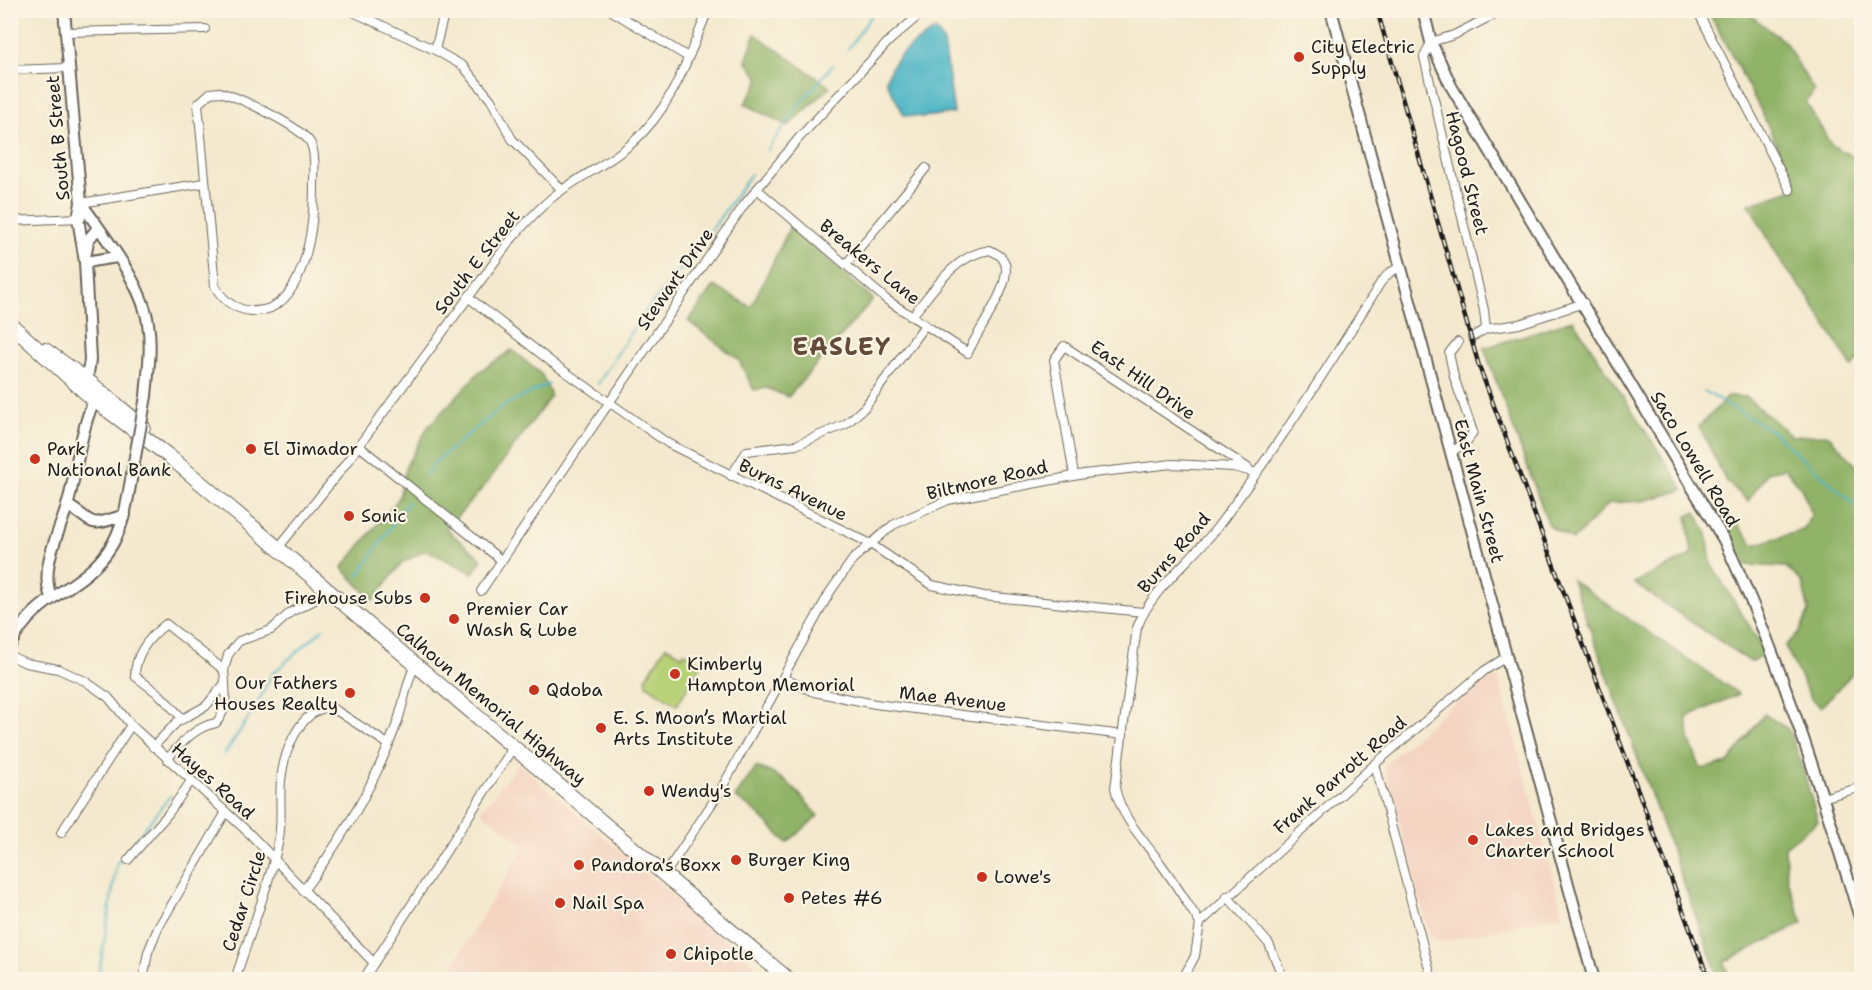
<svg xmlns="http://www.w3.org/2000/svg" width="1872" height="990" viewBox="0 0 1872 990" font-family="'Shantell Sans',sans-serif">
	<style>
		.built { fill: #f4d3c1 }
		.green { fill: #b7d177; stroke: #6a764a; stroke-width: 1.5 }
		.forest { fill: #91b368; stroke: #566842; stroke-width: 1.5 }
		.water { fill: #47b3c5; stroke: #326870; stroke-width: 1.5 }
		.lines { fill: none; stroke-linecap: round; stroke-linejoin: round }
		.stream { stroke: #47b3c5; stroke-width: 2 }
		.minor-casing { stroke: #68645a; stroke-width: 10 }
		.tertiary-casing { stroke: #68645a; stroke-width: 14 }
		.secondary-casing { stroke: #68645a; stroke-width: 14 }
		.trunk-casing { stroke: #68645a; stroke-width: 16 }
		.minor { stroke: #fff; stroke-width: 8 }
		.tertiary { stroke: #fff; stroke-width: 10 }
		.secondary { stroke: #fff; stroke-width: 10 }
		.trunk { stroke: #fff; stroke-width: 14 }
		.rail-casing { stroke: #1c1c1c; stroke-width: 4.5 }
		.rail { stroke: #fcf5e5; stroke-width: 2; stroke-dasharray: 7; stroke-linecap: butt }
		.tertiary-bridge-casing { stroke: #68645a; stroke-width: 14; stroke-linecap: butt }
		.tertiary-bridge { stroke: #fff; stroke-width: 10 }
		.poi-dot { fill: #c8321e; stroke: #fcf5e5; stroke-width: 2 }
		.labels { text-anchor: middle; stroke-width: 4.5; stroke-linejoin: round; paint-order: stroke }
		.poi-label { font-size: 18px; fill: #1c1c1c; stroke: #fcf5e5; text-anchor: start }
		.street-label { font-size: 18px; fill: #1c1c1c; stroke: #fcf5e5 }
		.district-label { font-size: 24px; font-weight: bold; letter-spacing: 1.5px; fill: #634a39; stroke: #fcf5e5 }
	</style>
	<rect width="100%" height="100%" fill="#fcf5e5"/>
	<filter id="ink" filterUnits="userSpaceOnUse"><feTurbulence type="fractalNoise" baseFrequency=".0167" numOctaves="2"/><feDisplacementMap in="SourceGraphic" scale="12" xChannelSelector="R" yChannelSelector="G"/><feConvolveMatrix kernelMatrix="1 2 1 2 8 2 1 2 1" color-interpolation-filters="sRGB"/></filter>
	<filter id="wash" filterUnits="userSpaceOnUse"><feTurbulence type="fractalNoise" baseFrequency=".008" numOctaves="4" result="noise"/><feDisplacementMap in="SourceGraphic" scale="24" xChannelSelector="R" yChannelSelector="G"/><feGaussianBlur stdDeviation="1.35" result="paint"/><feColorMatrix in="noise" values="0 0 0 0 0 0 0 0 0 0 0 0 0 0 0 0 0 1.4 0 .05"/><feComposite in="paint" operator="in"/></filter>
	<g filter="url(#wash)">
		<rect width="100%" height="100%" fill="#f4e9ce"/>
		<g class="built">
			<path d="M1487,674L1498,676L1563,915L1439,942L1429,935L1384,765Z"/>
			<path d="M518,764L772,979H444L525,846L481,811Z"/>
		</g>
		<path class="green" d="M666,646L682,656L684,652L702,664L677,705L647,685L646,678Z"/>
		<g class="forest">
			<path d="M1708,11H1745L1785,42L1814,91L1806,102L1831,145L1861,161L1862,356L1852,367L1807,295L1781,262L1749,204L1797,188L1760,109Z"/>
			<path d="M755,34L830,87L788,126L745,104L760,79L746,61Z"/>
			<path d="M790,227L873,299L788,397L767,388L754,390L738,359L688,321L714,286L751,307Z"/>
			<path d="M1573,320L1684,490L1643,501L1609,503L1573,540L1549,526L1484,348Z"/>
			<path d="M512,350L542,375L551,396L487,483L446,529L482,559L473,573L426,550L403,562L373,600L342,568L399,498L406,466L428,427L480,371Z"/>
			<path d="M1729,396L1746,397L1792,436L1828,435L1861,470V664L1821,707L1811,699L1785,646L1799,633L1809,611L1802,582L1786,567L1745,565L1719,514L1735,521L1754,545L1803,530L1812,514L1801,488L1785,468L1768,472L1748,501L1726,481L1699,426Z"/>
			<path d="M1696,512L1707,534L1711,564L1766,653L1751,662L1634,583L1692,555L1687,516Z"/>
			<path d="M1572,580L1739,694L1687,717L1689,740L1701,769L1728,763L1764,714L1788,729L1798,753L1818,821L1785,847L1787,879L1803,923L1724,962L1730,979H1719Z"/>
			<path d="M756,767C788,777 797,791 818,816L787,843L756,812L735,797Z"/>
		</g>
		<path class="water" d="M936,30L944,43L954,113L923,117L904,115L886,81C892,55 914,43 936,30Z"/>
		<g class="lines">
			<g class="stream">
				<path d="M848,49L875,10"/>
				<path d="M767,151L800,103L834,64"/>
				<path d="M598,384L638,321L702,243L751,174"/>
				<path d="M1704,391L1769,429L1862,511"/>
				<path d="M426,475L435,462L503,406L549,384"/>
				<path d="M358,576L408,502"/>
				<path d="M223,756L256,707L271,675L323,629"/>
				<path d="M98,980L117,863L171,795"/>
			</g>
		</g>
	</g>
	<g filter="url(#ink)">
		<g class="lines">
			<defs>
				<g id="minor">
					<path d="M349,10L435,50L463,66L491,100L512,139L562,190"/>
					<path d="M610,10L688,57"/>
					<path d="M1697,10L1790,190"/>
					<path d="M65,32L205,29"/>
					<path d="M435,50L445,10"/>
					<path d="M10,70L68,68"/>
					<path d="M220,92C238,97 303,127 311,144C316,155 314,172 314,185C314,223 306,315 251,311C234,309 223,301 215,286L198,104L210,93Z"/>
					<path d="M757,189L887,300L968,353C976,332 1019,278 1002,258C1000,255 994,252 990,250C954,255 934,290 912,316"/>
					<path d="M81,203L204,183"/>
					<path d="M10,221L81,218"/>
					<path d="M846,264L926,168"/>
					<path d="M468,297L554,364L669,444L869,543L932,585L984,596L1143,612"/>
					<path d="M1486,329L1519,324L1584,303"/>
					<path d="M1472,337L1486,329L1484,310L1424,57L1431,42L1454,35L1503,10"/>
					<path d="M359,446L501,560"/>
					<path d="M1452,452L1468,440L1473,432L1454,377L1449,353L1458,342"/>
					<path d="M1074,475L1054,360L1064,346L1248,468"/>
					<path d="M731,476L747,451L796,445L846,424L864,408L925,325"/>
					<path d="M278,548L338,474L510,241C526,222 542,204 562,190C585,174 610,162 631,144C672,109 688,58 708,10"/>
					<path d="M481,591L744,205L798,139L889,41L925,10"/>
					<path d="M10,656L26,663L58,669L85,681L108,697L131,725L250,834L374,963"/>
					<path d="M783,678L814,692L875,704L1123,735"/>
					<path d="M183,719L160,695L135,676C135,654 149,637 166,624L224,670"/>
					<path d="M153,747L177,722L206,706L225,683L224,670L228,655L239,641L271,630L291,612L317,599L327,589"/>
					<path d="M167,759C181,744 194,727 216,723C227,710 226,699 225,683"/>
					<path d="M1375,764L1432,980"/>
					<path d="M1822,798L1862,787"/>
					<path d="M61,833L131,725"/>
					<path d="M128,860L168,814L191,781"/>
					<path d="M665,874L719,793L830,592L853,559L893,525L948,500L1084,474L1172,464L1233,467L1257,473"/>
					<path d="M303,891C340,842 375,784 396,726C404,705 405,686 415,665"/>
					<path d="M1227,896L1269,944L1284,980"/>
					<path d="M1200,923C1187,903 1175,883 1161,864C1143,839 1122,819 1115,788L1137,628C1152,587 1193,560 1219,525C1277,447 1330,365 1381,282L1389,273L1400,267"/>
					<path d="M1200,923L1375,764L1484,671L1506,657"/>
					<path d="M143,980L148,952L158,928L226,812"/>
					<path d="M235,980C249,935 268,890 278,844C283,823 279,802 281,780C284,752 299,709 331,707L388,744"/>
					<path d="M363,980L514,746"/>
					<path d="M1182,980L1195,956L1200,923"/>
				</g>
				<g id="tertiary">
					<path d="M64,10L81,203L78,218L85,262L90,360L87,380"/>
					<path d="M1423,10L1431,42L1451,86L1724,540C1783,664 1822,794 1862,924"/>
					<path d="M81,203C104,236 142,283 148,323C152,347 148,372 146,396"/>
					<path d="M86,253L88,240L98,228"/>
					<path d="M85,262L117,257"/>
					<path d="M67,505C99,524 84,528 125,515"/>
					<path d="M51,597C39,567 60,532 68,503C77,468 80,433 94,400"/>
					<path d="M10,645C36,594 80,591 108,551C125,527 128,496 133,468"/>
				</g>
				<path id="secondary" d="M1331,10L1594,980"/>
				<g id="trunk">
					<path d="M10,324L94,400L170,457L789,980"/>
					<path d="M45,350L87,380L143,427"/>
				</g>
			</defs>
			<use href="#minor" class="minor-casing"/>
			<use href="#tertiary" class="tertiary-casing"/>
			<use href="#secondary" class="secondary-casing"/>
			<use href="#trunk" class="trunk-casing"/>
			<use href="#minor" class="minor"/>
			<use href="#tertiary" class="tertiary"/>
			<use href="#secondary" class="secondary"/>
			<use href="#trunk" class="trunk"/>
			<defs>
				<path id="rail" d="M1377,10L1479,366L1709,980"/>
			</defs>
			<use href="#rail" class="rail-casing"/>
			<use href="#rail" class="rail"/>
			<defs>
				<path id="tertiary-bridge" d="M133,468L146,396"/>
			</defs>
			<use href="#tertiary-bridge" class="tertiary-bridge-casing"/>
			<use href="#tertiary-bridge" class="tertiary-bridge"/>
		</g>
	</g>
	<g class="poi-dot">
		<circle cx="1299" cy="57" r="6"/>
		<circle cx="251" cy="449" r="6"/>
		<circle cx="35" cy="459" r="6"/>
		<circle cx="349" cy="516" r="6"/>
		<circle cx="425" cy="598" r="6"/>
		<circle cx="454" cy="619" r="6"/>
		<circle cx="675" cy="674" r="6"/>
		<circle cx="534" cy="690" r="6"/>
		<circle cx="350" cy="693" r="6"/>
		<circle cx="601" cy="728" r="6"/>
		<circle cx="649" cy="791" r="6"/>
		<circle cx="1473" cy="840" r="6"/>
		<circle cx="736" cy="860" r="6"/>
		<circle cx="579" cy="865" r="6"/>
		<circle cx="982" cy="877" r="6"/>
		<circle cx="789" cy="898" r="6"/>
		<circle cx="560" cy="903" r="6"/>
		<circle cx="671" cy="954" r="6"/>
	</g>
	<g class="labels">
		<g class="poi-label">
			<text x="1311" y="53">City Electric<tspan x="1311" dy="21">Supply</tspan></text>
			<text x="47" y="455">Park<tspan x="47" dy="21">National Bank</tspan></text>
			<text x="263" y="455">El Jimador</text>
			<text x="361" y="522">Sonic</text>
			<text x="413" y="604" text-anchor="end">Firehouse Subs</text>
			<text x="466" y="615">Premier Car<tspan x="466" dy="21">Wash &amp; Lube</tspan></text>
			<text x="687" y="670">Kimberly<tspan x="687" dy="21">Hampton Memorial</tspan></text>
			<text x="338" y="689" text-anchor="end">Our Fathers<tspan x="338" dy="21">Houses Realty</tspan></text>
			<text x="546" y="696">Qdoba</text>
			<text x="613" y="724">E. S. Moon’s Martial<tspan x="613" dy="21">Arts Institute</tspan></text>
			<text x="661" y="797">Wendy's</text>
			<text x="1485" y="836">Lakes and Bridges<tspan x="1485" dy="21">Charter School</tspan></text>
			<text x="748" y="866">Burger King</text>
			<text x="591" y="871">Pandora's Boxx</text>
			<text x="994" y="883">Lowe's</text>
			<text x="801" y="904">Petes #6</text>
			<text x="572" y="909">Nail Spa</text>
			<text x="683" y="960">Chipotle</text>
		</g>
		<g class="street-label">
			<text transform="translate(58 138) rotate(-95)" y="6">South B Street</text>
			<text transform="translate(1467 173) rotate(76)" y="6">Hagood Street</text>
			<text transform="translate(477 262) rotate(-52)" y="6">South E Street</text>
			<text transform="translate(870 262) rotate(39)" y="6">Breakers Lane</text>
			<text transform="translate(675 279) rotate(-55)" y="6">Stewart Drive</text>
			<text transform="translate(1143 380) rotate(35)" y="6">East Hill Drive</text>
			<text transform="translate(1695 459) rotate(59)" y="6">Saco Lowell Road</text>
			<text transform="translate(987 480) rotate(-13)" y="6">Biltmore Road</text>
			<text transform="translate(793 490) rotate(26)" y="6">Burns Avenue</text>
			<text transform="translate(1479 491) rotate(75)" y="6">East Main Street</text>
			<text transform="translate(1174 553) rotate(-49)" y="6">Burns Road</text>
			<text transform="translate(953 699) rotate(7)" y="6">Mae Avenue</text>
			<text transform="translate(491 704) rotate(40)" y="6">Calhoun Memorial Highway</text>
			<text transform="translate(1340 775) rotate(-41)" y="6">Frank Parrott Road</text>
			<text transform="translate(213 781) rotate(42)" y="6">Hayes Road</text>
			<text transform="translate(244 901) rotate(-72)" y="6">Cedar Circle</text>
		</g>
		<g class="district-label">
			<text x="842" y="355">EASLEY</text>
		</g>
	</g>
	<rect width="1872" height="990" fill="none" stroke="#fcf5e5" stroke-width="36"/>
</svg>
